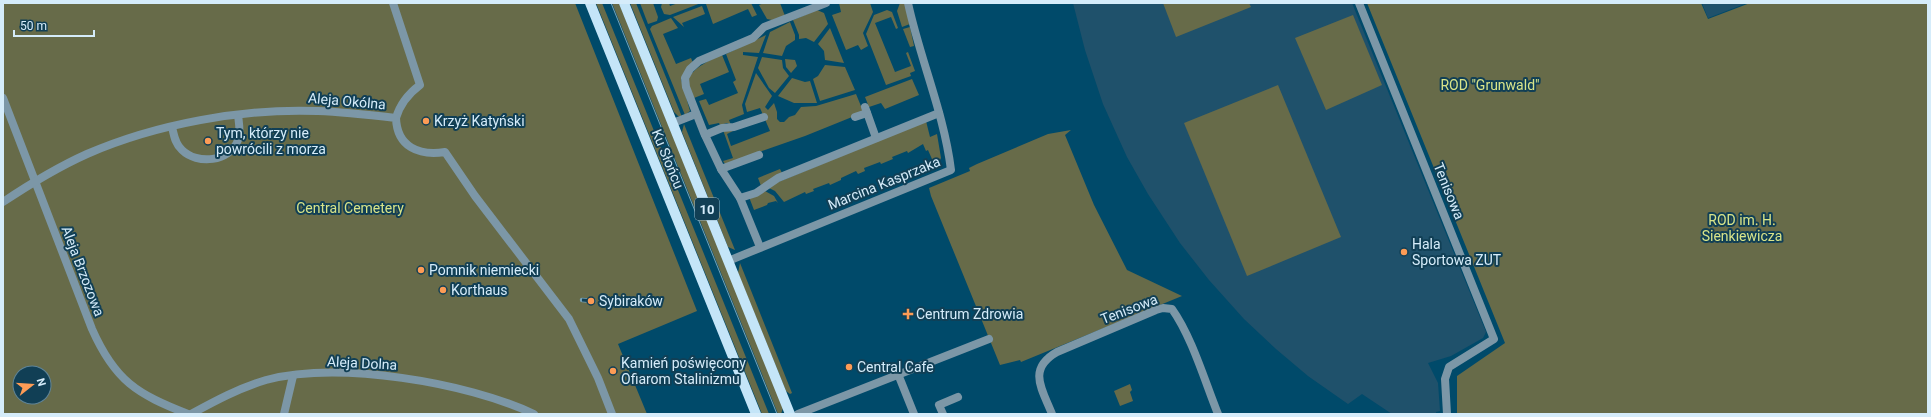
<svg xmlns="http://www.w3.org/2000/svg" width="1931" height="417" viewBox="0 0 1931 417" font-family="Roboto,sans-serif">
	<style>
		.built { fill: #1f516b }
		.green { fill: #676b49; fill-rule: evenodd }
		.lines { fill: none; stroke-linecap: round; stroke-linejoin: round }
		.pedestrian { stroke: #7c97a7; stroke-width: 8 }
		.minor { stroke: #7c97a7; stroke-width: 8 }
		.primary { stroke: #c4e5f8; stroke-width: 10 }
		.tram { stroke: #75a3b9; stroke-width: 1 }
		.rail-casing { stroke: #75a3b9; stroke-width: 4.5 }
		.rail { stroke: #113f55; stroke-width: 3; stroke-dasharray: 9; stroke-linecap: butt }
		.poi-dot { fill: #fd9c56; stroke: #113f55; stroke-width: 1.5 }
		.labels { text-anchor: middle; stroke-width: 4; stroke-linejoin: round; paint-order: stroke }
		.shield { fill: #113f55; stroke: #9ab8c8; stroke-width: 1 }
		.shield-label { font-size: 13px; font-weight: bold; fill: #d5ecfa }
		.park-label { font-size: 14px; fill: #d9e489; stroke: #113f55 }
		.street-label { font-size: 14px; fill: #d5ecfa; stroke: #113f55 }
		.poi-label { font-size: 14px; fill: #d5ecfa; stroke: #113f55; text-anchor: start }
	</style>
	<rect width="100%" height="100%" fill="#004a6a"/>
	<g class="built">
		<path d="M1073,3H1352L1486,332L1483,338L1451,356L1428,363L1438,383L1440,411L1436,412V414H1392L1362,394L1348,404L1308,376L1276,349L1244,319L1209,280L1180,243L1148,194L1127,157L1103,104L1085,50Z"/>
		<path d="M1702,3H1747L1708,18Z"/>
	</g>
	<g class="green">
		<path d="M3,3H575L697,311L618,344L647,414H3ZM20,373H44V397H20Z"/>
		<path d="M596,3H602L769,414H762Z"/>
		<path d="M612,3H619L783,408L781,414H778Z"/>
		<path d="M630,3H636L682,117L678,116L674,112Z"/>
		<path d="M640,3H653L658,17L657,21L648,24Z"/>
		<path d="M662,3H669L670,6L678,3H701L670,15L664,14L661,7Z"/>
		<path d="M709,3H751L757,15L752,17L748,9L713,24L706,4Z"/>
		<path d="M764,3H780L785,16L772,20L767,19L759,5Z"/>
		<path d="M839,3H870L873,12L863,33L868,46L861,50L858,45L846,50L832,15L841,12Z"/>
		<path d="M900,3H905L910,24L902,27L897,11Z"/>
		<path d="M1163,3H1249L1251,7L1176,37Z"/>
		<path d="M1367,3H1701L1708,19L1750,3H1928V414H1457V376L1505,343Z"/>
		<path d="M702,6L705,14L682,23L684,27L673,17Z"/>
		<path d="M817,10L824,13L828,24L814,42L806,38L799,39V35L793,20Z"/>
		<path d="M887,10L892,12L898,28L896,29L891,17L875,23L895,72L911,66L906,53L908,52L915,71L910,73L911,76L886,85L866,34L874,15Z"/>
		<path d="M1353,15L1382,85L1326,110L1295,38Z"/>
		<path d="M671,18L678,28L663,34L676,64L691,58L693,63L681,79L690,111L685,115L650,29L652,26Z"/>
		<path d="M790,22L795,35V40L786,46L782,56L763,53L770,32Z"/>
		<path d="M910,27L914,46L910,47L903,29Z"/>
		<path d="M830,28L844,63L825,60L824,51L818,44Z"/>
		<path d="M766,35L759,53L743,52V55L758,57L742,105L744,114L729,120L731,125L727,123L720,125L719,123L709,125L699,101L706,99L709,105L738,93L733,82L736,80L726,54Z"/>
		<path d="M722,55L729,72L700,84L704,94L694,98C692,93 687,85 689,79C691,69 713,58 722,55Z"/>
		<path d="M762,57L782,60L783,68L789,76L775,93L769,88L758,68Z"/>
		<path d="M785,59L795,60L797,66L791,73L786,67Z"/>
		<path d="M825,65L845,67L855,90L820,101L813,79L818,76Z"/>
		<path d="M756,73L772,96L765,107L768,110L774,103L777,112V119L780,122H784L789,117L795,115L801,107L816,106L856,94L863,111L862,113L805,136L762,151L742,161L726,165L723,161L733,158L723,130L732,129L733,131L727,134L731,146L770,131L760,108L747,112L745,104Z"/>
		<path d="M792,78L805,82L810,81L817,103H794L778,96Z"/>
		<path d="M912,79L919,95L885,109L881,103L869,107L865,97Z"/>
		<path d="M1278,85L1341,237L1247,276L1184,123Z"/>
		<path d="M926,121L930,137L937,134L941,158L937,166H935L928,150L926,151L923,144L908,153L907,151L892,157L893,159L881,164L880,162L864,168L865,171L858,174L856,171L841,178V180L830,185L829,183L813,189L814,191L806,194L805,192L784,202L775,191L769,188L771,185Z"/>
		<path d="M684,124L735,250L728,247L682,132Z"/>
		<path d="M1071,130L1065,135L1094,205L1127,270L1182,296L1021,362L1020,360L1000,365L931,196L929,188L970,171L969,168L977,164L1048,134Z"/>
		<path d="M780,169L782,173L761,186L758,178Z"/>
		<path d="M765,191L774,196L778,203L776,201L768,203L767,205L754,210L749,197Z"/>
		<path d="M740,263L792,393L790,394L786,391L738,273Z"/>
		<path d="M1130,384L1132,390L1130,392L1133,401L1120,406L1114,391Z"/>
	</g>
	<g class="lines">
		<g class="pedestrian">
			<path d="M393,3L420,85C408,94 400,104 396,118"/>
			<path d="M3,98L92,329C115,381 137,394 188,414"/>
			<path d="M172,127C174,135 175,144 182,150C197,165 230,162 238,140C241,132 239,124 238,115"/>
			<path d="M3,202C30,184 58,167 87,154C156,124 243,108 318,111C344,112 370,115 396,118C397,147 419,156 445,152L475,196L569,319L598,378L612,414"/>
			<path d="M191,414C215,401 239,388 266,380C339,361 466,382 534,414"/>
			<path d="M284,414L293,376"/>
		</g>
		<g class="minor">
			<path d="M1359,3L1494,339L1449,367L1445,379L1447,414"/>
			<path d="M865,107L876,138"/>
			<path d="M855,117L867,113"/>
			<path d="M673,123L696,114"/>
			<path d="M705,135L722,128L734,127L764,117"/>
			<path d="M721,169L759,155"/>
			<path d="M740,198L756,193L778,178L939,113"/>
			<path d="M760,247L740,198L721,169L704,133L686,87L685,78L690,69L699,61L753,38L764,27L826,3"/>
			<path d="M728,261L951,170C944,113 920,59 908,3"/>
			<path d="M898,374L914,414"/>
			<path d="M798,414L989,339"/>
			<path d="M943,414L939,405L958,397"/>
			<path d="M1052,414C1042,389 1027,369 1057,352L1156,310L1163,308L1172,309C1192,337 1205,382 1218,414"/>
		</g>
		<g class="primary">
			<path d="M590,3L756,414"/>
			<path d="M624,3L790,414"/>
		</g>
		<path class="tram" d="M611,3L777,414"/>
		<defs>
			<path id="rail" d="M582,300L594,301"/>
		</defs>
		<use href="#rail" class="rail-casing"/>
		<use href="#rail" class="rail"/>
	</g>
	<g class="poi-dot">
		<circle cx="426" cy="121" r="4"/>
		<circle cx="208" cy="141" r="4"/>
		<circle cx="1404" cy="252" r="4"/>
		<circle cx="421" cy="270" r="4"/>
		<circle cx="443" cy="290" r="4"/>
		<circle cx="591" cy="301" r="4"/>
		<path d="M906 308h4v4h4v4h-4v4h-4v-4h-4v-4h4z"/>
		<circle cx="849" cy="367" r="4"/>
		<circle cx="613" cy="371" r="4"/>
	</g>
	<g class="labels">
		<rect class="shield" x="695" y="198" width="24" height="22" rx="3"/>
		<g class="shield-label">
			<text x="707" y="214">10</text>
		</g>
		<g class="park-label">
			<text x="1490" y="90">ROD "Grunwald"</text>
			<text x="350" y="213">Central Cemetery</text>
			<text x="1742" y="225">ROD im. H.<tspan x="1742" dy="16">Sienkiewicza</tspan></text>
		</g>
		<g class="street-label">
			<text transform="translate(347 101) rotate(5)" y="5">Aleja Okólna</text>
			<text transform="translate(668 159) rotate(68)" y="5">Ku Słońcu</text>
			<text transform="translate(884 183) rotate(-22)" y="5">Marcina Kasprzaka</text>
			<text transform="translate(1449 191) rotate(68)" y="5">Tenisowa</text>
			<text transform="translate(83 271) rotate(69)" y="5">Aleja Brzozowa</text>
			<text transform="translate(1129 309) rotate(-21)" y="5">Tenisowa</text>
			<text transform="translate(362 363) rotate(3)" y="5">Aleja Dolna</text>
		</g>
		<g class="poi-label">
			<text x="434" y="126">Krzyż Katyński</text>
			<text x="216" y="138">Tym, którzy nie<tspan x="216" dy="16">powrócili z morza</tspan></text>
			<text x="1412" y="249">Hala<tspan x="1412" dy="16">Sportowa ZUT</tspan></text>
			<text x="429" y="275">Pomnik niemiecki</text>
			<text x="451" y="295">Korthaus</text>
			<text x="599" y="306">Sybiraków</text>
			<text x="916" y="319">Centrum Zdrowia</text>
			<text x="621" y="368">Kamień poświęcony<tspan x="621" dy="16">Ofiarom Stalinizmu</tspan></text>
			<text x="857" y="372">Central Cafe</text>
		</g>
	</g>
	<rect width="1931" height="417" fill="none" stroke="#d5ecfa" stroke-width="8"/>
	<g transform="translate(32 385) rotate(73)"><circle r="19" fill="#113f55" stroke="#5f8497"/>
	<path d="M0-3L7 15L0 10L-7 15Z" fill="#fd9c56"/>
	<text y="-6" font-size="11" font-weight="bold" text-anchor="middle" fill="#d5ecfa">N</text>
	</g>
	<path d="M14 30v6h80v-6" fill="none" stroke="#d5ecfa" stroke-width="2"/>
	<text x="20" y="30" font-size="12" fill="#d5ecfa" stroke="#113f55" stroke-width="3" paint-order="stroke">50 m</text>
</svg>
